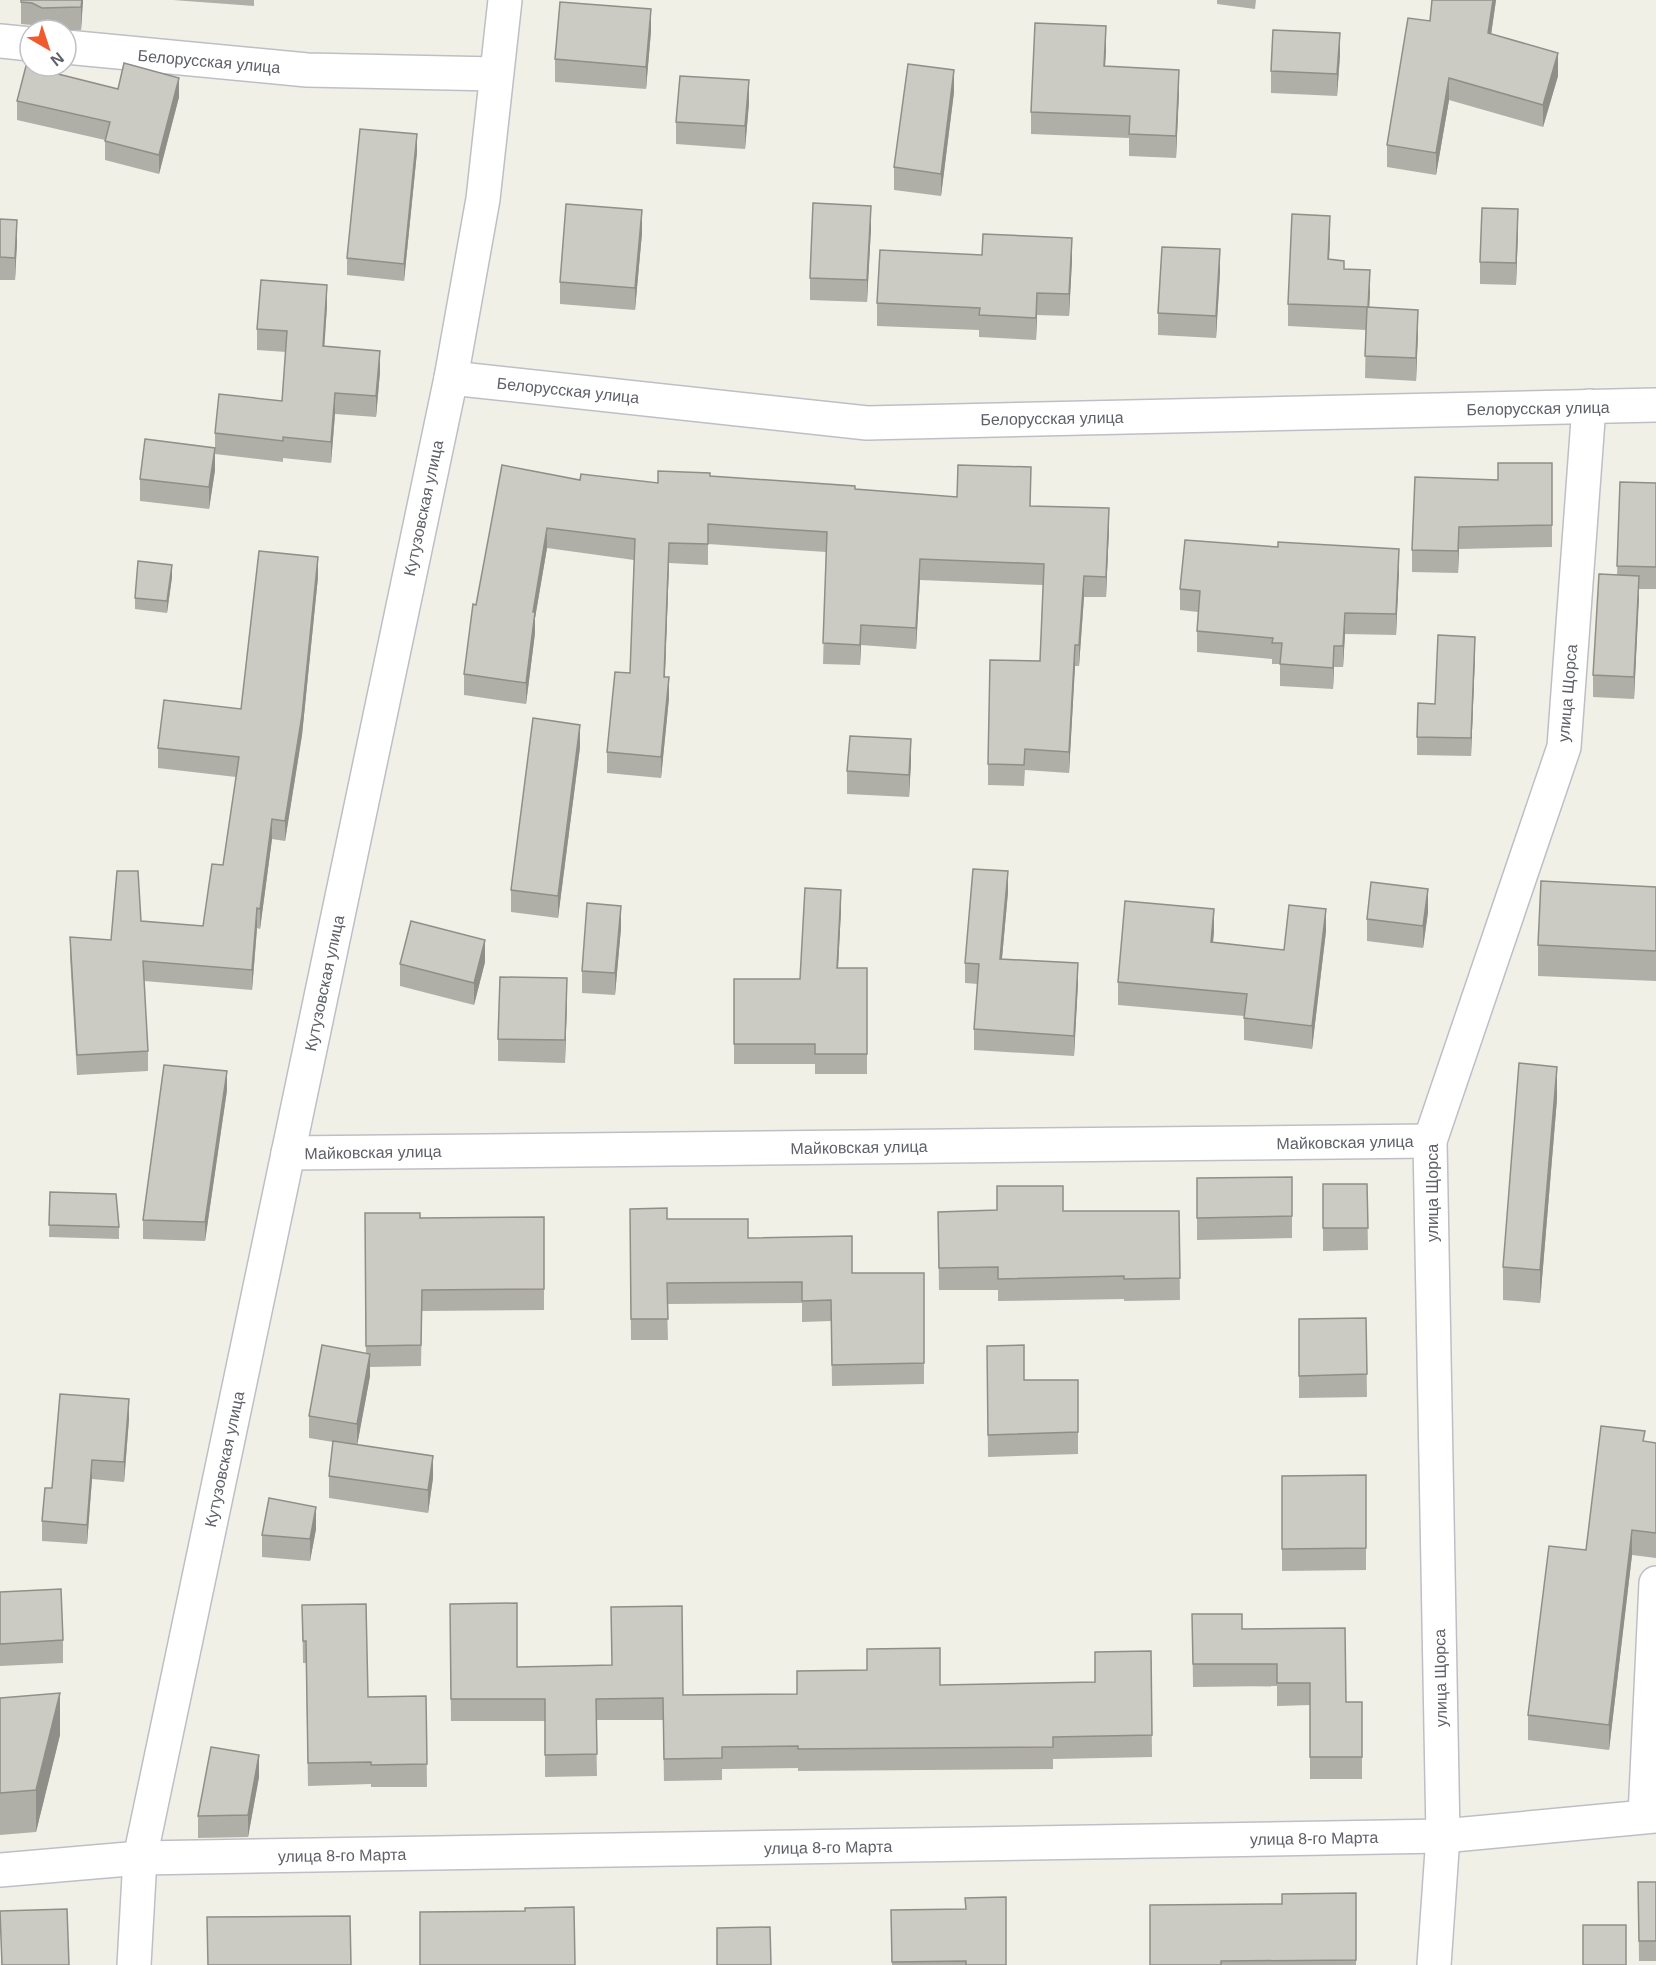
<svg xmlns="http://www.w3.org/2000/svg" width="1656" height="1965" viewBox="0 0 1656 1965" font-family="Helvetica,sans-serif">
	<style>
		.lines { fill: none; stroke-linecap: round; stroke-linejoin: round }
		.minor-casing { stroke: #bebfc6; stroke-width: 36 }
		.tertiary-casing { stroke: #bebfc6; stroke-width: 36 }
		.minor { stroke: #fff; stroke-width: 33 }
		.tertiary { stroke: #fff; stroke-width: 33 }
		.wall { fill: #afafa8 }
		.shaded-wall { fill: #8f8e88 }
		.building { fill: #cccbc3; stroke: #8f8e88; stroke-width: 1.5 }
		.labels { text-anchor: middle; stroke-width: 4.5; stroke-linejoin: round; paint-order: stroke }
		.street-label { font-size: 16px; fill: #5e6168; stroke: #fff }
	</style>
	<rect width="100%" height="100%" fill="#f1f0e7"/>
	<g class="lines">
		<defs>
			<g id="minor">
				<path d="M0,41L30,44"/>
				<path d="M66,47L307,70L496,74"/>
				<path d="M451,378L867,423L1656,405"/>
				<path d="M288,1153L1430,1141"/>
				<path d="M1645,1816L1656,1583"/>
				<path d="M140,1858L1443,1836L1656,1816"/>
				<path d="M1434,1965L1443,1836L1430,1141L1564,747L1589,406"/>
			</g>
			<g id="tertiary">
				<path d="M0,1870L140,1858"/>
				<path d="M134,1965L140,1858L451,378L483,199L505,0"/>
			</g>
		</defs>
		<use href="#minor" class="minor-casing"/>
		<use href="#tertiary" class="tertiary-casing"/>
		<use href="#minor" class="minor"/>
		<use href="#tertiary" class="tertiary"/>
	</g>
	<g class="wall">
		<path d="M21,0H83L81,30H42L32,25L21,24Z"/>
		<path d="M173,0H254V6Z"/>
		<path d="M1217,0H1256L1255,9L1217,4Z"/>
		<path d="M1432,0H1496L1491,34L1558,76L1543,127L1449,100L1436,175L1387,167V145L1430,21Z"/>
		<path d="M651,31L646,89L555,82V59Z"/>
		<path d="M1106,48L1105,66L1179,92L1176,158L1129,156V138L1031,134V112Z"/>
		<path d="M1340,55L1337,96L1271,93V71Z"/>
		<path d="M118,89L179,97L159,174L105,160V140L17,120V101Z"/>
		<path d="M954,92L941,196L894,190V167Z"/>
		<path d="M749,103L745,149L676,144V122Z"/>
		<path d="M417,152L404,281L347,275V258Z"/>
		<path d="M0,219L17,242L15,280H0Z"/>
		<path d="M871,228L867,302L810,300V278Z"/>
		<path d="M1518,231L1516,285L1480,284V262Z"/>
		<path d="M642,233L635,310L560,304V282Z"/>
		<path d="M1330,238L1329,259L1344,269L1370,292L1369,308L1418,332L1416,381L1365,378L1366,330L1288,326V304Z"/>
		<path d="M1072,260L1069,316L1037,315L1036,340L979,337V330L877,326V303Z"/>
		<path d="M1220,272L1216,338L1158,335V313Z"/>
		<path d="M327,306L324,347L380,372L376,417L335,414L331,463L283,458V462L215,454V470L209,509L140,501V479L215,448V433L282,401L286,352L257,350V329Z"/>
		<path d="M1552,463V547L1459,549L1458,573L1412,572V550Z"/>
		<path d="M710,476L855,489L957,497L1031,488L1030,506L1109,528L1106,597H1084L1079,666H1075L1069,773L1025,770L1024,786L988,785V764L1040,661L1043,585L920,580L916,649L861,645L860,665L823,664L826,552L708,544V565L669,563L665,677L669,698L661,778L607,773V752L630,673L634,560L547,548L535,618V633L526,704L464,695V674L476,605L580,480L658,483Z"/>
		<path d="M1620,482L1656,483V589H1639L1634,699L1593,697V675L1617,575Z"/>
		<path d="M1399,571L1396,635L1345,634L1343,667H1334L1333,689L1280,686V664H1272V659L1197,652V631L1198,612L1180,610V589Z"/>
		<path d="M172,577L167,613L135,609V598Z"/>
		<path d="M318,577L302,735L285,841L272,839L260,929L257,928L252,990L144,981L148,1051V1071L77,1075L70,957V937L111,940L141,921L203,926L223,865L236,777L158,768V748L241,709Z"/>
		<path d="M1475,655L1471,756L1417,755V737L1435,704Z"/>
		<path d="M580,747L558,918L511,912V890Z"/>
		<path d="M911,762L909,797L847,794V771Z"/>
		<path d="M1656,887V981L1538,976V945Z"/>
		<path d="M1008,892L1002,959L1078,983L1074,1056L974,1050V1029L978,984L965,983V963Z"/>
		<path d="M841,910L838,968H867V1074H815V1064H734V979H800Z"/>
		<path d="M1428,912L1423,948L1367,941V919Z"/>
		<path d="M621,928L615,995L582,993V971Z"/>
		<path d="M1214,931L1213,942L1284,950L1326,931L1312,1049L1244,1040V1016L1118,1005V982Z"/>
		<path d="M485,962L474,1005L400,986V964Z"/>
		<path d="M567,1000L565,1063L498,1061V1039Z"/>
		<path d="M227,1090L205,1241L143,1239V1220Z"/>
		<path d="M1557,1099L1540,1303L1503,1300V1267Z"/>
		<path d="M1292,1177V1238L1197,1240V1178Z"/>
		<path d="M1323,1184H1367L1368,1250L1323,1251Z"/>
		<path d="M50,1192L119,1227V1239L49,1237Z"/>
		<path d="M630,1209L667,1219L748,1238L852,1273H924V1384L832,1386L831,1321L802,1322V1303L667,1304L668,1340H631Z"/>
		<path d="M1063,1211H1179L1180,1300L1124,1301V1299L998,1301V1290H939L938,1212Z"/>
		<path d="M365,1213L420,1218L544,1217V1310L422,1311L421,1366L370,1367V1376L357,1445L433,1478L428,1513L329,1498V1476L333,1442L309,1438V1416L366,1353Z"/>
		<path d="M1366,1318L1367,1397L1299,1398V1319Z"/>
		<path d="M987,1346L1024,1380H1078V1454L988,1457Z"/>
		<path d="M129,1419L124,1482L92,1479L87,1544L42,1541V1521L52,1488Z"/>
		<path d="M1645,1442L1656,1443V1558L1632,1555L1609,1750L1528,1740V1715L1586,1550Z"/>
		<path d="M1366,1475V1570L1282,1571V1476Z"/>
		<path d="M316,1529L310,1561L262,1557V1535Z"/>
		<path d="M0,1592L63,1640V1663L0,1666Z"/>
		<path d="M450,1604L517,1667L683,1695L797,1694L940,1685L1095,1682L1151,1651L1152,1757L1053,1759V1769L798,1771V1768L722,1769V1780L664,1781L663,1720H596L597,1776L545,1777V1721H451Z"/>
		<path d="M302,1605L368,1697L426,1696L427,1787H371V1784L308,1786L306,1663H303Z"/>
		<path d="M1192,1614L1242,1629L1346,1702H1362V1779H1310V1705L1277,1706V1686L1193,1687Z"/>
		<path d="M0,1698L60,1735L36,1832L0,1835Z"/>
		<path d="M259,1777L248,1837L198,1838V1816Z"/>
		<path d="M1638,1882H1656V1961H1639Z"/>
		<path d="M1356,1893V1965H1150L1282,1904Z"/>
		<path d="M891,1910L1006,1965H892Z"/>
	</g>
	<g class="shaded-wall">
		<path d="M82,0H83L81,30V7Z"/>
		<path d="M1493,0H1496L1488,56V33Z"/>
		<path d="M651,9V31L646,89V67Z"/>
		<path d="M1106,26V48L1104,88V66Z"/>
		<path d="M1340,33V55L1337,96V74Z"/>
		<path d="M1558,53V76L1543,127V105Z"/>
		<path d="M954,70V92L941,196V174Z"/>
		<path d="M1179,70V92L1176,158V136Z"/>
		<path d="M179,78V97L159,174V155Z"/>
		<path d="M1449,78V100L1436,175V153Z"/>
		<path d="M749,80V103L745,149V126Z"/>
		<path d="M417,134V152L404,281V264Z"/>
		<path d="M871,206V228L867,302V280Z"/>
		<path d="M1518,209V231L1516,285V263Z"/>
		<path d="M642,210V233L635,310V288Z"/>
		<path d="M1330,216V238L1328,281V259Z"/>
		<path d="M17,220V242L15,280V258Z"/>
		<path d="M1072,238V260L1069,316V294Z"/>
		<path d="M1220,249V272L1216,338V316Z"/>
		<path d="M1370,270V292L1368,330V307Z"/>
		<path d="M327,285V306L323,367V346Z"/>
		<path d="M1037,293V315L1036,340V318Z"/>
		<path d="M1418,310V332L1416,381V358Z"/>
		<path d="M380,351V372L376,417V396Z"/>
		<path d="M335,393V414L331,463V442Z"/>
		<path d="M215,448V470L209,509V487Z"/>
		<path d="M1109,508V528L1106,597V577Z"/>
		<path d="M1459,527V549L1458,573V551Z"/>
		<path d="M547,528V548L535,618V633L526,704V683L533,612Z"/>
		<path d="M669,543V563L664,697V677Z"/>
		<path d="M1399,549V571L1396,635V614Z"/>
		<path d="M318,557V577L302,735L285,841V821Z"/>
		<path d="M920,559V580L916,649V628Z"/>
		<path d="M172,565V577L167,613V601Z"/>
		<path d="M1084,576V597L1079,666V645Z"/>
		<path d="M1639,576V598L1634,699V677Z"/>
		<path d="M1345,613V634L1343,667V646Z"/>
		<path d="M861,625V645L860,665V645Z"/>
		<path d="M1475,637V655L1471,756V738Z"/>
		<path d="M1075,645V666L1069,773V752Z"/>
		<path d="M1334,646V667L1333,689V668Z"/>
		<path d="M669,677V698L661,778V757Z"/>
		<path d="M580,725V747L558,918V896Z"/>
		<path d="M911,739V762L909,797V775Z"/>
		<path d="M272,819V839L260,929V909Z"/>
		<path d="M1008,871V892L1000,979V959Z"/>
		<path d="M1428,889V912L1423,948V926Z"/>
		<path d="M841,890V910L837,988V968Z"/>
		<path d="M621,906V928L615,995V973Z"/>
		<path d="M257,908V928L252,990V970Z"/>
		<path d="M1214,909V931L1211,964V942Z"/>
		<path d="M1326,909V931L1312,1049V1026Z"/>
		<path d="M485,940V962L474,1005V983Z"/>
		<path d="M1078,963V983L1074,1056V1036Z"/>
		<path d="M567,978V1000L565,1063V1040Z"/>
		<path d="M1557,1067V1099L1540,1303V1270Z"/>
		<path d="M227,1071V1090L205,1241V1222Z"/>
		<path d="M370,1354V1376L357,1446V1424Z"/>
		<path d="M129,1399V1419L124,1482V1462Z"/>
		<path d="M433,1456V1478L428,1513V1490Z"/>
		<path d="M92,1460V1479L87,1544V1525Z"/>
		<path d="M316,1507V1529L310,1561V1539Z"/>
		<path d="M1632,1530V1555L1609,1750V1725Z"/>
		<path d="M60,1693V1735L36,1832V1790Z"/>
		<path d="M259,1755V1777L248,1837V1815Z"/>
	</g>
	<g class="building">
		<path d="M21,0H82L81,7L42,8L32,3L21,2Z"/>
		<path d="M1432,0H1493L1488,33L1558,53L1543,105L1449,78L1436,153L1387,145L1408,18L1430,21Z"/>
		<path d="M560,2L651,9L646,67L555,59Z"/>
		<path d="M1035,23L1106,26L1104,66L1179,70L1176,136L1129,134L1130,116L1031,112Z"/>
		<path d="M1273,30L1340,33L1337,74L1271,71Z"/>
		<path d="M124,63L179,78L159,155L105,141L110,122L17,101L26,66L118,89Z"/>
		<path d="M908,64L954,70L941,174L894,167Z"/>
		<path d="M680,76L749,80L745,126L676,122Z"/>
		<path d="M360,129L417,134L404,264L347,258Z"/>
		<path d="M813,203L871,206L867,280L810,278Z"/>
		<path d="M566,204L642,210L635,288L560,282Z"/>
		<path d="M1482,208L1518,209L1516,263L1480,262Z"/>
		<path d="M1292,214L1330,216L1328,259L1344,261V269L1370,270L1368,307L1288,304Z"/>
		<path d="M0,219L17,220L15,258L0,257Z"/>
		<path d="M983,234L1072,238L1069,294L1037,293L1036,318L979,315L980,308L877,303L880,250L982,255Z"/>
		<path d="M1162,247L1220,249L1216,316L1158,313Z"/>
		<path d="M261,280L327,285L323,346L380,351L376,396L335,393L331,442L283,437V441L215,433L219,394L282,401L287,331L257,329Z"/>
		<path d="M1367,307L1418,310L1416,358L1365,356Z"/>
		<path d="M145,439L215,448L209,487L140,479Z"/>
		<path d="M1498,463H1552V525L1459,527L1458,551L1412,550L1415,477L1498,480Z"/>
		<path d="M502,465L580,480L581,474L658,483V471L710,473V476L855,486V489L957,497L958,465L1031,467L1030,506L1109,508L1106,577L1084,576L1079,645H1075L1069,752L1025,749L1024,765L988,764L990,660L1040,661L1044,564L920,559L916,628L861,625L860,645L823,643L827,532L708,524V544L669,543L664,677H669L661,757L607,752L615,672L630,673L635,539L547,528L533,612H535L526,683L464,674L473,604L476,605Z"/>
		<path d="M1620,482L1656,483V567L1617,566Z"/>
		<path d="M1185,540L1278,547V542L1399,549L1396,614L1345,613L1343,646H1334L1333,668L1280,664L1282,643H1272L1273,638L1197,631L1200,591L1180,589Z"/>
		<path d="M259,551L318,557L302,715L285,821L272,819L260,909L257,908L252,970L143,961L148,1051L77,1055L70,937L111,940L117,871H138L141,921L203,926L212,864L223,865L239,757L158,748L164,700L241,709Z"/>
		<path d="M138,561L172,565L167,601L135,598Z"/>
		<path d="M1599,574L1639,576L1634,677L1593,675Z"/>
		<path d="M1438,635L1475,637L1471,738L1417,737L1418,703L1435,704Z"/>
		<path d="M533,718L580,725L558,896L511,890Z"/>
		<path d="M850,736L911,739L909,775L847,771Z"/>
		<path d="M973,869L1008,871L1000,959L1078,963L1074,1036L974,1029L979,964L965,963Z"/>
		<path d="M1541,881L1656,887V951L1538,945Z"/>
		<path d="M1371,882L1428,889L1423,926L1367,919Z"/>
		<path d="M805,888L841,890L837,968H867V1054H815V1044H734V979H800Z"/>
		<path d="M1125,901L1214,909L1211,942L1284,950L1289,905L1326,909L1312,1026L1244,1018L1247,994L1118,982Z"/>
		<path d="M587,903L621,906L615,973L582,971Z"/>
		<path d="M411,921L485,940L474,983L400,964Z"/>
		<path d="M500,977L567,978L565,1040L498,1039Z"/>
		<path d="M1519,1063L1557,1067L1540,1270L1503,1267Z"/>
		<path d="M164,1065L227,1071L205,1222L143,1220Z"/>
		<path d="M1292,1177V1216L1197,1218V1178Z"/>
		<path d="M1323,1184H1367L1368,1228H1323Z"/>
		<path d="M997,1186H1063V1211H1179L1180,1278L1124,1279V1276L998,1279V1267L939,1268L938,1212L997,1210Z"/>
		<path d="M50,1192L116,1194L119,1227L49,1225Z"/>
		<path d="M667,1208V1219H748V1238L852,1236V1273H924V1363L832,1365L831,1300L802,1301V1282L667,1283L668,1319H631L630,1209Z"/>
		<path d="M365,1213H420V1218L544,1217V1289L422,1290L421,1345L366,1346Z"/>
		<path d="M1366,1318L1367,1374L1299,1376V1319Z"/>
		<path d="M322,1345L370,1354L357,1424L309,1416Z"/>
		<path d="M1024,1345V1380H1078V1432L988,1435L987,1346Z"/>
		<path d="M60,1394L129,1399L124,1462L92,1460L87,1525L42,1521L45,1488H52Z"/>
		<path d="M1601,1426L1645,1431L1643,1441L1656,1443V1533L1632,1530L1609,1725L1528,1715L1549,1546L1586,1550Z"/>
		<path d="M333,1441L433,1456L428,1490L329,1476Z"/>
		<path d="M1366,1475V1548L1282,1549V1476Z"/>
		<path d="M269,1498L316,1507L310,1539L262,1535Z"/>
		<path d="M61,1589L63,1640L0,1644V1592Z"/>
		<path d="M517,1603V1667L612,1665L611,1607L682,1606L683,1695L797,1694V1671L867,1670V1649L940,1648V1685L1095,1682V1652L1151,1651L1152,1735L1053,1737V1747L798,1749V1746L722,1747V1758L664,1759L663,1698L596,1699L597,1754L545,1755V1699H451L450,1604Z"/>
		<path d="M366,1604L368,1697L426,1696L427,1764L371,1765V1762L308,1763L306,1641H303L302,1605Z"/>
		<path d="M1192,1614H1242V1629L1345,1628L1346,1702H1362V1757H1310V1683H1277V1664H1193Z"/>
		<path d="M60,1693L36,1790L0,1793V1698Z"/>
		<path d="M211,1747L259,1755L248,1815L198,1816Z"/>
		<path d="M1638,1882H1656V1941H1639Z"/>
		<path d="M1356,1893V1960L1221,1961V1965H1150V1905L1282,1904V1894Z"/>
		<path d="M1006,1897V1965H966V1961L892,1962L891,1910L966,1909L965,1898Z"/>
		<path d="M574,1907L575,1965H420V1912L525,1911V1908Z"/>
		<path d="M67,1909L69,1965H2L0,1911Z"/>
		<path d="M350,1916L351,1965H208L207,1917Z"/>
		<rect x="1583" y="1925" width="43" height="40"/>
		<path d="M770,1927L771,1965H717V1928Z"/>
	</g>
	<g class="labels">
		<g class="street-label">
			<text transform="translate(209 61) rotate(5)" y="6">Белорусская улица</text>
			<text transform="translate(568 390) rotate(6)" y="6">Белорусская улица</text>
			<text transform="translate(1538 408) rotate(-1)" y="6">Белорусская улица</text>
			<text transform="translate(1052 418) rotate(-1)" y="6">Белорусская улица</text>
			<text transform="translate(423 508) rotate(-78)" y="6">Кутузовская улица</text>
			<text transform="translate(1567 693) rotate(-85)" y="6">улица Щорса</text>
			<text transform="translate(324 983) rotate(-78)" y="6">Кутузовская улица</text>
			<text transform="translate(1345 1142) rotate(-1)" y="6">Майковская улица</text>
			<text transform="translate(859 1147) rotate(-1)" y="6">Майковская улица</text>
			<text transform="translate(373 1152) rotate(-1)" y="6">Майковская улица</text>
			<text transform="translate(1432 1193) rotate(-90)" y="6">улица Щорса</text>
			<text transform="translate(224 1459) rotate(-78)" y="6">Кутузовская улица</text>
			<text transform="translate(1440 1678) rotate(-91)" y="6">улица Щорса</text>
			<text transform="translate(1314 1838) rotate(-1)" y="6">улица 8-го Марта</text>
			<text transform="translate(828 1847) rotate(-1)" y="6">улица 8-го Марта</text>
			<text transform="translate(342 1855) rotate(-1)" y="6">улица 8-го Марта</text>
		</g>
	</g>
	<g transform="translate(48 48) rotate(141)"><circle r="28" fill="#ffffff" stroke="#bfc0c3" stroke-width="1.5"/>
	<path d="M0-4.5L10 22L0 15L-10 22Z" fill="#f15a2d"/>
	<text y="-9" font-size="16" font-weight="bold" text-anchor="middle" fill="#5e6168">N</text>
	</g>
</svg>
